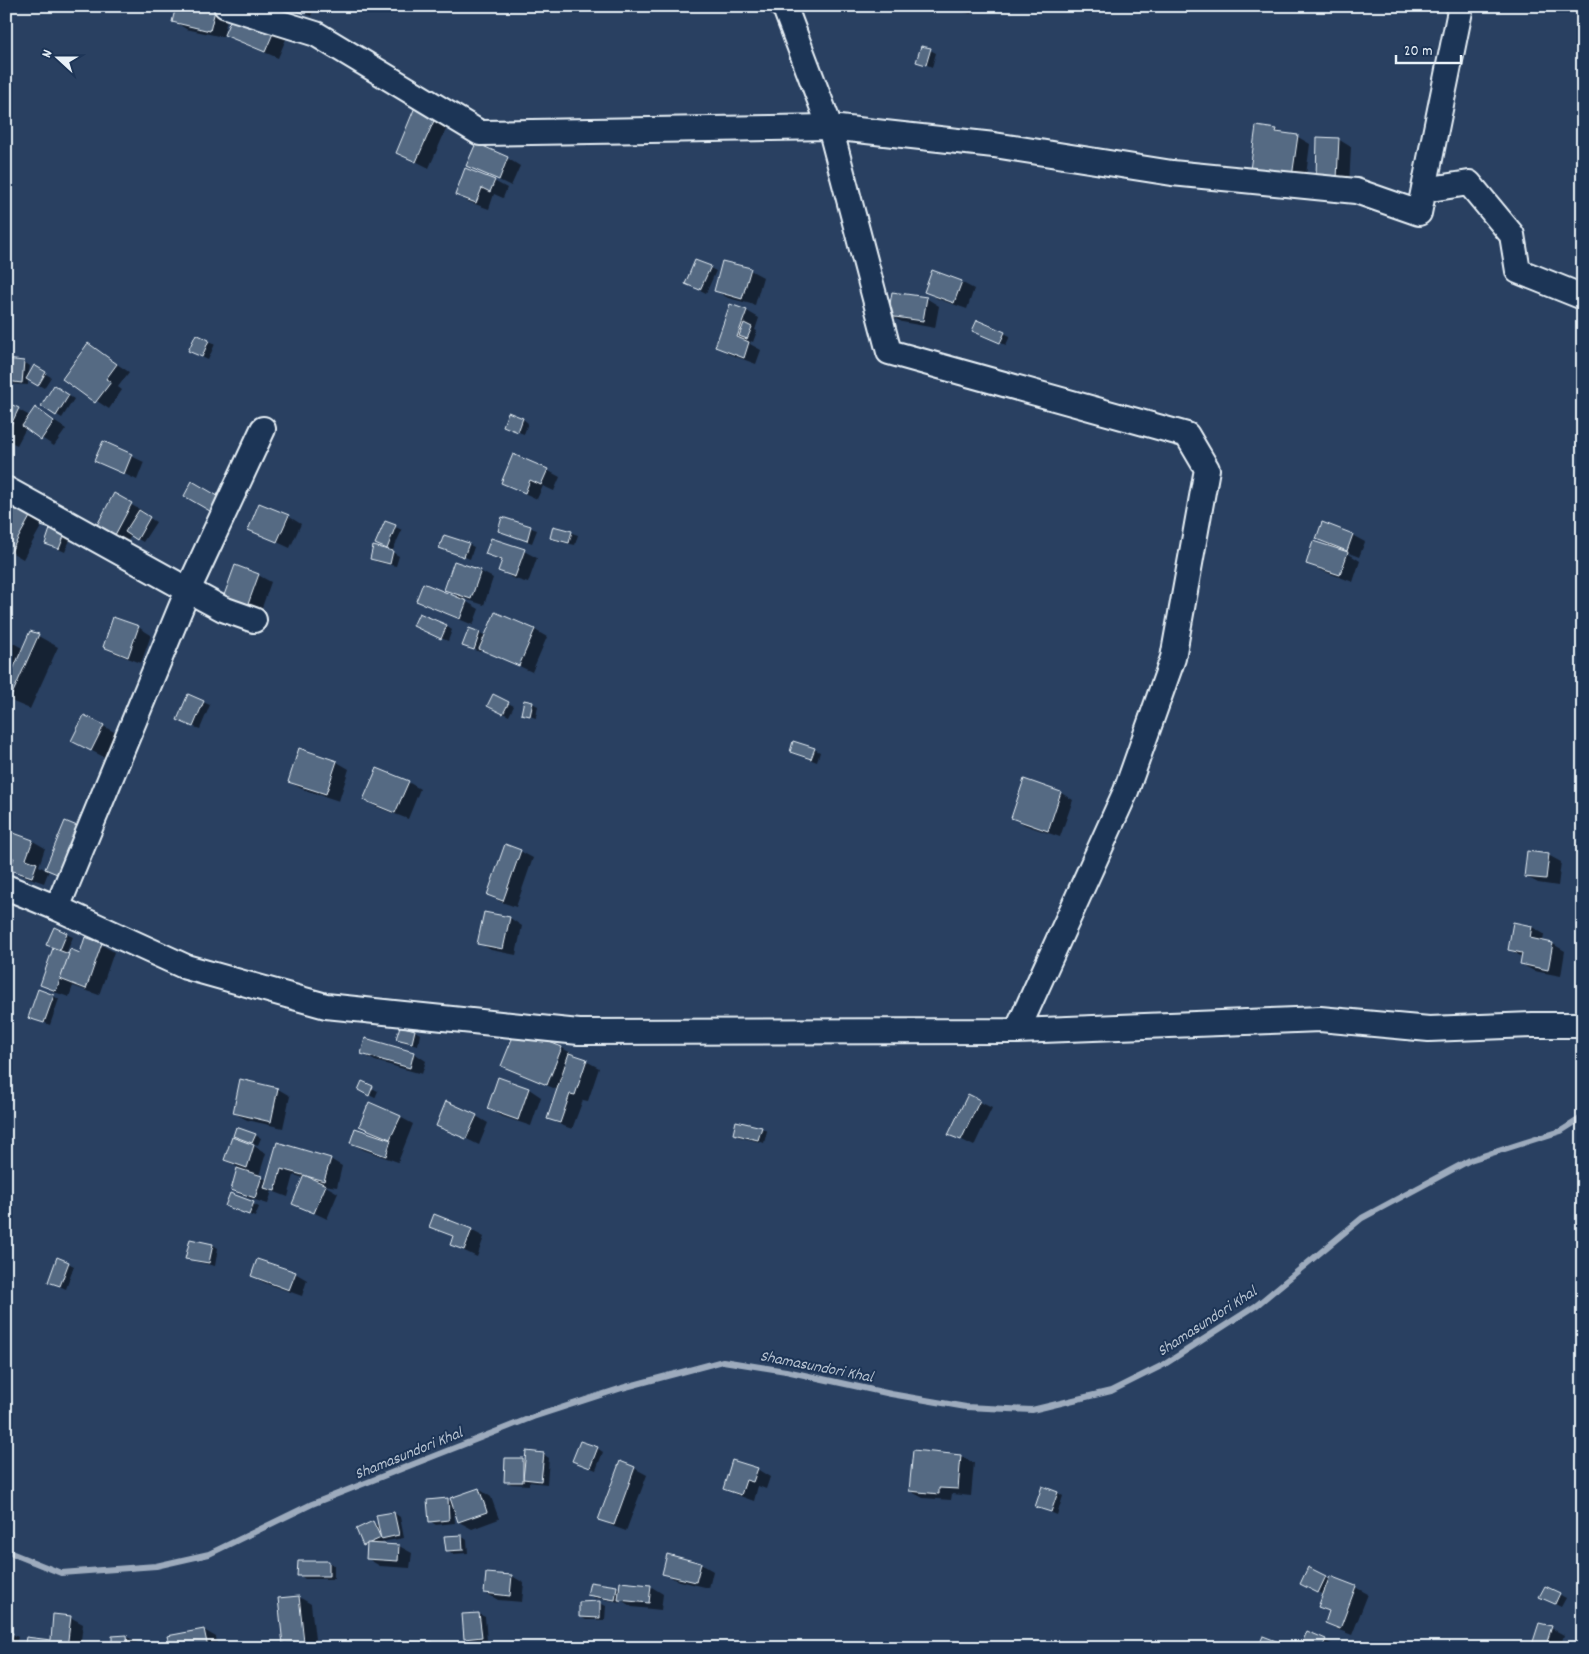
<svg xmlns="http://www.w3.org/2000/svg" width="1589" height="1654" viewBox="0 0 1589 1654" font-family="Dekko,sans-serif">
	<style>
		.shadow { fill: #0007 }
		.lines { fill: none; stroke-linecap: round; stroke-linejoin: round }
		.stream { stroke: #9dabbd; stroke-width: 6 }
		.building { fill: #556a83; stroke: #e8f1f8 }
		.minor-casing { stroke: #e8f1f8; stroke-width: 28 }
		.minor { stroke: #1d3557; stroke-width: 24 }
		.labels { text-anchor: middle; stroke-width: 4; stroke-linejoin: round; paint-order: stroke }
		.water-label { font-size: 16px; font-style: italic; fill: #b6c2d0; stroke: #1d3557 }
	</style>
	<rect width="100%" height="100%" fill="#294061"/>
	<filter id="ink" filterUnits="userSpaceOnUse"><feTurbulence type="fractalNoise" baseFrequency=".02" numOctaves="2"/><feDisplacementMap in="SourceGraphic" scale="10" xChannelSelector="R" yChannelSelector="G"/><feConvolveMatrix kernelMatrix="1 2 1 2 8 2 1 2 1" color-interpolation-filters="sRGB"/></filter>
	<g filter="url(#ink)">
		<g class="shadow">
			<path d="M94,6H111L108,13Z"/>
			<path d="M291,6H315L311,16L296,10Z"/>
			<path d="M953,6H974L971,14L959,11Z"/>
			<path d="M215,8L228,15L223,37L186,29L174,21Z"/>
			<path d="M273,32L286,39L278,58L238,41L226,34Z"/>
			<path d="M930,50L936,53L932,67L918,61Z"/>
			<path d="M416,109L448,125L429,168L398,152Z"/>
			<path d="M1276,130L1285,135L1298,137L1310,144L1305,183L1263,177Z"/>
			<path d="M1338,139L1351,147L1349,186L1330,185Z"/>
			<path d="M507,158L520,166L511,186L468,165Z"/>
			<path d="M494,181L507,188L503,198L494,194L489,209L469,202L456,194Z"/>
			<path d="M710,268L716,271L706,293L692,286Z"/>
			<path d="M750,270L763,277L755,305L728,298L716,291Z"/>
			<path d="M961,282L974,289L967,309L938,299L926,291Z"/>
			<path d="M926,298L939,306L935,328L902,322L889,315Z"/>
			<path d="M731,305L747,311L759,318L755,330L757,331L753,342L751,341L750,344L761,350L756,364L729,354L716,346Z"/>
			<path d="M1004,333L1010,336L1006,345L979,334Z"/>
			<path d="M196,335L215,344L208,360L189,351Z"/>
			<path d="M88,345L129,372L118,387L122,390L109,409L64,379Z"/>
			<path d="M24,362L30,366L28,378L34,367L51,377L44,388L28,379V385L11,384L6,381Z"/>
			<path d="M54,387L74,399L62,418L42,406Z"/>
			<path d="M6,403L30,416L35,409L66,429L54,446L26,428L17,445L6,440Z"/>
			<path d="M523,419L528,423L524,434L510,429Z"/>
			<path d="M103,443L144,462L137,480L96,460Z"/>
			<path d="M547,470L560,477L554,491L543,486L537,499L503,483Z"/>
			<path d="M114,495L144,512L143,514L156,522L143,542L131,535L128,541L111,532Z"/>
			<path d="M13,507L43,524L74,530L65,552L52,546L51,530L42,525L23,559L6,549Z"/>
			<path d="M288,516L301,524L290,548L249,529Z"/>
			<path d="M503,518L537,530L532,543L499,531Z"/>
			<path d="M385,522L402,530L392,552L399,556L396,566L377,562L371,558L391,552L392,550L382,546Z"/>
			<path d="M554,527L578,535L575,545L557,541L551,538Z"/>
			<path d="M1352,535L1365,542L1359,557L1349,553V554L1360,561L1353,582L1320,570L1307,563L1330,546L1317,539Z"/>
			<path d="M468,544L474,547L470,559L441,548Z"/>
			<path d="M524,551L537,558L528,583L512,578L500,570L502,562L487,554Z"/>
			<path d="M480,571L493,578L484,605L462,598V599L479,609L473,625L430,607L417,600L458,598L459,597L445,589Z"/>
			<path d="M258,575L271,582L260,613L237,605Z"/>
			<path d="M495,613L535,630L547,637L532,672L481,648L480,652L464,645L480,633L486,636Z"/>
			<path d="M446,626L452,630L448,641L420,629Z"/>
			<path d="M138,627L151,635L141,663L117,654L104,647Z"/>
			<path d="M31,632L58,647L30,709L6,699V639L24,649Z"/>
			<path d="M189,696L210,705L200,729L184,723Z"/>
			<path d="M508,703L514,706L509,716L494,709Z"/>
			<path d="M532,703L538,706L536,718L522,714Z"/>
			<path d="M85,716L116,733L104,757L86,748Z"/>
			<path d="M814,749L820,752L817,762L791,752Z"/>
			<path d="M337,762L349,769L339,801L302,789L289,782Z"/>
			<path d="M1025,781L1061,793L1073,800L1060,837L1025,825L1012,817Z"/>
			<path d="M408,782L420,789L408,819L377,807L365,800Z"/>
			<path d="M66,822L59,875L49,870L44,883L24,876L11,869L15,859L6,854L33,841L45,848L39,866L46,870Z"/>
			<path d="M520,851L533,858L516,907L501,902L488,894Z"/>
			<path d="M1548,855L1561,862L1558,886L1538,883L1525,876Z"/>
			<path d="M485,913L510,918L522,926L516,955L491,950L479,943Z"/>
			<path d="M1532,927L1544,934L1543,942L1553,944L1565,951L1561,976L1534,971L1521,964L1522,957L1509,949Z"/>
			<path d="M54,929L73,937L66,954H81L86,939L102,945L114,952L99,995L73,986L69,997L54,992L42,984L55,948Z"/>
			<path d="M53,996L59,999L50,1025L30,1017Z"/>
			<path d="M516,1030L562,1048L599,1068L588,1101L583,1100L572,1129L561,1125L548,1118L558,1090L515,1072L502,1065Z"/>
			<path d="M415,1031L420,1034L418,1045L404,1042L398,1038Z"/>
			<path d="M366,1040L414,1053L426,1061L422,1074L375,1061L363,1054Z"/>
			<path d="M499,1079L529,1089L541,1097L531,1126L501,1116L489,1109Z"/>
			<path d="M362,1083L378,1091L375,1098L365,1093Z"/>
			<path d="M278,1089L290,1096L283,1128L247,1120L234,1113Z"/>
			<path d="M968,1096L992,1108L974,1146L950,1134Z"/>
			<path d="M476,1116L488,1123L479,1145L438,1125Z"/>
			<path d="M400,1117L413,1124L398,1162L364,1150L351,1143L377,1136V1135L360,1125Z"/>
			<path d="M761,1128L767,1131L764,1143L740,1137L734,1134Z"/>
			<path d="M255,1135L261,1138L258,1145L240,1139Z"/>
			<path d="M232,1139L254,1146L266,1153L259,1176L267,1180L278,1144L330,1159L342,1166L337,1187L324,1185L338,1193L327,1219L294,1203L304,1178L294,1175L288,1197L272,1191L268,1204L245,1197L232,1190L239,1168L225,1160Z"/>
			<path d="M253,1204L259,1207L255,1217L226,1206Z"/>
			<path d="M431,1226L471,1230L484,1237L477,1257L452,1245L454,1237Z"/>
			<path d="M213,1245L218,1248L215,1266L193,1261L187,1258Z"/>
			<path d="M68,1263L74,1266L66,1289L50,1282Z"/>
			<path d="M295,1273L307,1280L302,1296L265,1283L252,1276Z"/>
			<path d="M597,1448L603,1452L596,1470L574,1461Z"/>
			<path d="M914,1451L961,1456L974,1463L971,1496L952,1494L951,1500L923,1498L910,1491Z"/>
			<path d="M543,1454L549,1458L547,1484L529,1482V1485L511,1484L505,1481L523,1460L527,1462Z"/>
			<path d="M634,1468L647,1475L626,1531L612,1526L600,1519Z"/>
			<path d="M757,1469L770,1477L766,1489L758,1486L754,1501L737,1495L724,1488Z"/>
			<path d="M479,1489L491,1497L499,1519L472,1529L459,1522L454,1509L455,1523L436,1525L430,1521L448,1500L453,1502Z"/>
			<path d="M1058,1493L1063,1496L1057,1515L1036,1506Z"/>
			<path d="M394,1513L400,1517L404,1538L387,1541L376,1545L399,1546L412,1553L410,1568L380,1566L368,1559V1547L364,1545L373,1523L379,1526L377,1516Z"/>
			<path d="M461,1536L467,1540L468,1553L453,1554L447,1550Z"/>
			<path d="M328,1562L334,1565V1579H305L299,1575Z"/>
			<path d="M701,1564L713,1571L709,1588L676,1580L663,1573Z"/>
			<path d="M1309,1569L1330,1580L1355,1587L1368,1594L1352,1635L1339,1630L1326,1623L1330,1612L1320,1607L1324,1595L1302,1583Z"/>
			<path d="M512,1576L524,1583L522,1602L498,1600L486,1593Z"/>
			<path d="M650,1586L663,1594L661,1610L632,1607L621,1600V1602L594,1598L589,1594L617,1587L620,1589Z"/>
			<path d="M1546,1587L1566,1598L1561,1607L1547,1600Z"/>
			<path d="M299,1597L311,1604L316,1648H291L284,1644Z"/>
			<path d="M600,1603L606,1606L605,1620H586L581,1617Z"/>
			<path d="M479,1614L485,1617L487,1640L471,1641L465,1638Z"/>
			<path d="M70,1617L83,1624L80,1648H26L52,1641Z"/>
			<path d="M1551,1628L1564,1635L1560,1648H1532Z"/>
			<path d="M204,1630L216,1637L218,1648H171Z"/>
			<path d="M12,1634L18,1637L15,1648H6Z"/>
			<path d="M127,1637L140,1644V1648H144H114Z"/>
			<path d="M1325,1640L1337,1648H1301Z"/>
			<path d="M433,1643L441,1648H400Z"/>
		</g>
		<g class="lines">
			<path class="stream" d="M6,1551L61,1573L156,1566L209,1554L312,1504L533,1417L622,1388L723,1361L786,1371L891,1394L966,1407L1032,1410L1111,1391L1165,1364L1257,1305L1362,1218L1470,1160L1561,1131L1583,1117"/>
		</g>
		<g class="building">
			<path d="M176,6H216L210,31L172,22Z"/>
			<path d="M289,6H308L305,14L289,8Z"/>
			<path d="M233,14L274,31L265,52L224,35Z"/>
			<path d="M921,46L931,48L926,65L916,62Z"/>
			<path d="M415,107L436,116L416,162L396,153Z"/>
			<path d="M1256,126L1277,129L1276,132L1298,135L1292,177L1250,170Z"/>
			<path d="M1317,137L1339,138L1337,179H1316Z"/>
			<path d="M476,143L508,157L499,180L466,166Z"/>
			<path d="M465,168L495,180L490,192L482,188L476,203L455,195Z"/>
			<path d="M695,260L711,266L700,290L685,284Z"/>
			<path d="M722,261L751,268L742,299L714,291Z"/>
			<path d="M932,270L962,281L954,303L924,292Z"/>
			<path d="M892,292L927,297L923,321L888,316Z"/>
			<path d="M730,304L747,310L737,337L749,342L744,358L715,347Z"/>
			<path d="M977,320L1005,332L1000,343L972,331Z"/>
			<path d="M744,323L752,327L747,339L739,336Z"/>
			<path d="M196,334L209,340L202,357L188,351Z"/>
			<path d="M88,343L117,364L106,379L111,382L95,403L62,379Z"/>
			<path d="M6,359L24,361L22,383L6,381Z"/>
			<path d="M34,365L46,372L38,386L26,379Z"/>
			<path d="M54,385L69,395L56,416L41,406Z"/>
			<path d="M6,402L19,408L6,435Z"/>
			<path d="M35,407L54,421L41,440L22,426Z"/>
			<path d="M508,412L523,418L518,432L503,426Z"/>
			<path d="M103,441L132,454L124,474L94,461Z"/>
			<path d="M513,454L548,469L541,485L530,480L525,493L501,483Z"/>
			<path d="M192,481L223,499L215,514L184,496Z"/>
			<path d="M114,493L132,503L115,535L97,525Z"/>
			<path d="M259,503L289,515L277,542L248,530Z"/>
			<path d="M12,505L31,515L10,553L6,551V516Z"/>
			<path d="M139,510L150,517L137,540L125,532Z"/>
			<path d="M45,517L68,526L59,549L45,544L50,529L41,526Z"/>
			<path d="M502,517L531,526L527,541L498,531Z"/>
			<path d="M385,521L396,525L387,549L375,544Z"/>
			<path d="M1322,522L1353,534L1347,551L1316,539Z"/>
			<path d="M553,526L572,531L569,543L550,538Z"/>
			<path d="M444,535L469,543L464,557L439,548Z"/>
			<path d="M491,538L525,549L515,577L498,571L502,560L485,554Z"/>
			<path d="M1313,541L1348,552L1340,575L1306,564Z"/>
			<path d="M373,546L393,551L390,564L370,559Z"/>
			<path d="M454,561L481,570L471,599L444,590Z"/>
			<path d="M235,565L259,574L247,607L223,598Z"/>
			<path d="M423,583L467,601L460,619L416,601Z"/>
			<path d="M495,612L535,629L519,666L479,649Z"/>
			<path d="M419,613L447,625L441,639L413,626Z"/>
			<path d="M113,617L139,626L128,657L103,647Z"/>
			<path d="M469,628L480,632L474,650L462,646Z"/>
			<path d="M30,631L39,634L10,699L6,698V672L11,674Z"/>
			<path d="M188,694L204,701L193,727L177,720Z"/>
			<path d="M493,694L509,702L503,714L487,706Z"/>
			<path d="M524,700L533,702L530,716L521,714Z"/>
			<path d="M84,715L104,725L91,751L71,741Z"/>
			<path d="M793,741L815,748L811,759L790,752Z"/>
			<path d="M299,748L337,761L326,794L288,782Z"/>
			<path d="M377,768L409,781L395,813L363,800Z"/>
			<path d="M1024,779L1061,792L1048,831L1011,818Z"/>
			<path d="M65,821L82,828L62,876L45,869Z"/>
			<path d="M11,832L33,840L26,859L37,863L32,877L10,870L14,858L6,855V846Z"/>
			<path d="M505,844L521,850L503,901L487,895Z"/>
			<path d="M1527,851L1549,854L1546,879L1524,877Z"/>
			<path d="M484,912L510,917L503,949L477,944Z"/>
			<path d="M1513,922L1532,926L1530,938L1553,943L1548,970L1520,964L1522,953L1508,950Z"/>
			<path d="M54,927L67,933L60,950L46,945Z"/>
			<path d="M85,937L102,943L86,989L60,979L70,949L80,953Z"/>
			<path d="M53,948L69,954L56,991L40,985Z"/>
			<path d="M38,989L54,995L44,1023L28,1018Z"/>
			<path d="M400,1026L415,1030L412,1043L396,1039Z"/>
			<path d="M516,1029L562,1047L547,1085L501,1066Z"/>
			<path d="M365,1038L414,1052L410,1068L361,1054Z"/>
			<path d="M569,1053L587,1059L575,1095L570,1094L560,1123L547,1119Z"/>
			<path d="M498,1077L529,1088L518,1120L487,1109Z"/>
			<path d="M240,1079L278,1088L271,1122L233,1113Z"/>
			<path d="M362,1081L373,1086L369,1096L358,1090Z"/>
			<path d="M968,1094L980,1100L961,1140L948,1135Z"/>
			<path d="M446,1101L477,1115L466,1139L436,1126Z"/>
			<path d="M369,1102L401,1116L390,1139L359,1126Z"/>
			<path d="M736,1121L762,1127L758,1140L733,1134Z"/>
			<path d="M236,1127L256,1134L252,1143L233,1136Z"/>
			<path d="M355,1128L391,1140L386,1156L350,1143Z"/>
			<path d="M232,1137L254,1145L247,1168L224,1160Z"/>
			<path d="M277,1142L331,1158L324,1181L281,1169L275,1191L264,1188Z"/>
			<path d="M237,1168L262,1176L255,1198L231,1190Z"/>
			<path d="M304,1175L326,1185L314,1213L292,1204Z"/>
			<path d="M230,1193L254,1202L249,1215L225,1206Z"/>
			<path d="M434,1214L472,1229L464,1250L450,1245L453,1236L429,1227Z"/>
			<path d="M190,1239L213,1244L209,1263L185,1259Z"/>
			<path d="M57,1257L69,1262L60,1286L48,1282Z"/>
			<path d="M257,1259L296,1272L289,1290L251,1276Z"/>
			<path d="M580,1441L598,1447L590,1468L572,1461Z"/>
			<path d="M913,1450L961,1455L958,1489L939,1488V1494L909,1491Z"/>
			<path d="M526,1451L544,1453L541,1481L523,1479Z"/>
			<path d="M505,1458H523V1482H504Z"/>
			<path d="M732,1460L758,1468L753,1482L746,1480L741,1495L723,1489Z"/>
			<path d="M620,1461L635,1467L614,1525L598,1520Z"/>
			<path d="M1042,1486L1058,1492L1051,1512L1035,1507Z"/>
			<path d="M479,1488L487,1512L458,1522L450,1498Z"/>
			<path d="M448,1498L449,1520L429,1522L427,1500Z"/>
			<path d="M394,1512L399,1535L381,1539L376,1515Z"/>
			<path d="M373,1521L381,1538L363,1546L356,1529Z"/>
			<path d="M462,1535L463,1550L446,1551L444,1536Z"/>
			<path d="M367,1543L399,1545L398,1561L366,1559Z"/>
			<path d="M667,1554L701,1563L696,1582L662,1574Z"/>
			<path d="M298,1561H329V1576H297Z"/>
			<path d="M1308,1567L1326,1576L1318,1593L1300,1584Z"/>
			<path d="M486,1573L512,1575L510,1596L484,1593Z"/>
			<path d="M1330,1576L1356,1586L1340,1629L1325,1623L1329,1611L1318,1607Z"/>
			<path d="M590,1582L617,1586L615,1600L587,1595Z"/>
			<path d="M620,1582L651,1585L649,1603L618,1600Z"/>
			<path d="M1545,1586L1560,1593L1555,1604L1539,1597Z"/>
			<path d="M299,1596L304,1642L283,1645L278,1598Z"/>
			<path d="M600,1601V1618L579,1617V1602Z"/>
			<path d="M479,1613L482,1637L464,1639L462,1614Z"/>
			<path d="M53,1614L71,1616L67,1648H24L26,1637L51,1640Z"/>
			<path d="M1539,1623L1552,1626L1545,1648H1531Z"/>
			<path d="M204,1629L208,1648H170L167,1636Z"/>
			<path d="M6,1630L13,1633L8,1648H6Z"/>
			<path d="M1307,1631L1326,1639L1322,1648H1300Z"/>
			<path d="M127,1635L128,1647L144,1646V1648H112V1636Z"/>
			<path d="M1263,1636L1292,1647V1648L1258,1647Z"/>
			<path d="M398,1641L433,1642V1648H398Z"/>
		</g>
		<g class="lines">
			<defs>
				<g id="minor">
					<path d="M226,6L316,34L480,133L830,127L889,352L1187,435L1207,469L1173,658L1126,791L1017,1031"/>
					<path d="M782,6L785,8L830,127L994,145L1172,173L1356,191L1419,213L1461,6"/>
					<path d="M1424,190L1469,183L1512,235L1518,271L1583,297"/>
					<path d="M6,489L188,590L223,609L254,620"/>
					<path d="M6,887L57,908L186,967L326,1006L579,1032L1017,1031L1320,1019L1429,1029L1533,1025H1583"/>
					<path d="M57,908L188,590L263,429"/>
				</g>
			</defs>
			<use href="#minor" class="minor-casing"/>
			<use href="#minor" class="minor"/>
		</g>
	</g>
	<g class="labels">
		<g class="water-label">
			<text transform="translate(1206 1320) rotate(-33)" y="6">Shamasundori Khal</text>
			<text transform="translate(817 1365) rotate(11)" y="6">Shamasundori Khal</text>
			<text transform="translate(408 1452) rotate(-22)" y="6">Shamasundori Khal</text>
		</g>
	</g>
	<rect width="1589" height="1654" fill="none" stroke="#1d3557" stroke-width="25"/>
	<rect x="12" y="12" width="1564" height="1629" fill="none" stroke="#e8f1f8" stroke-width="2" filter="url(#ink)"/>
	<g transform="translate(58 58) rotate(291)" stroke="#1d3557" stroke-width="4" paint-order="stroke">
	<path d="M0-4L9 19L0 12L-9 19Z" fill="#e8f1f8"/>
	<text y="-8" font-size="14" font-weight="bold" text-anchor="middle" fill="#e8f1f8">N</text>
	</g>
	<path d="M1396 55v8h65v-8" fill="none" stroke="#e8f1f8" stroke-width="2.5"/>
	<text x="1404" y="55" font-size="15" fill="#e8f1f8" stroke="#1d3557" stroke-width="4" paint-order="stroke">20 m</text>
</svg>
